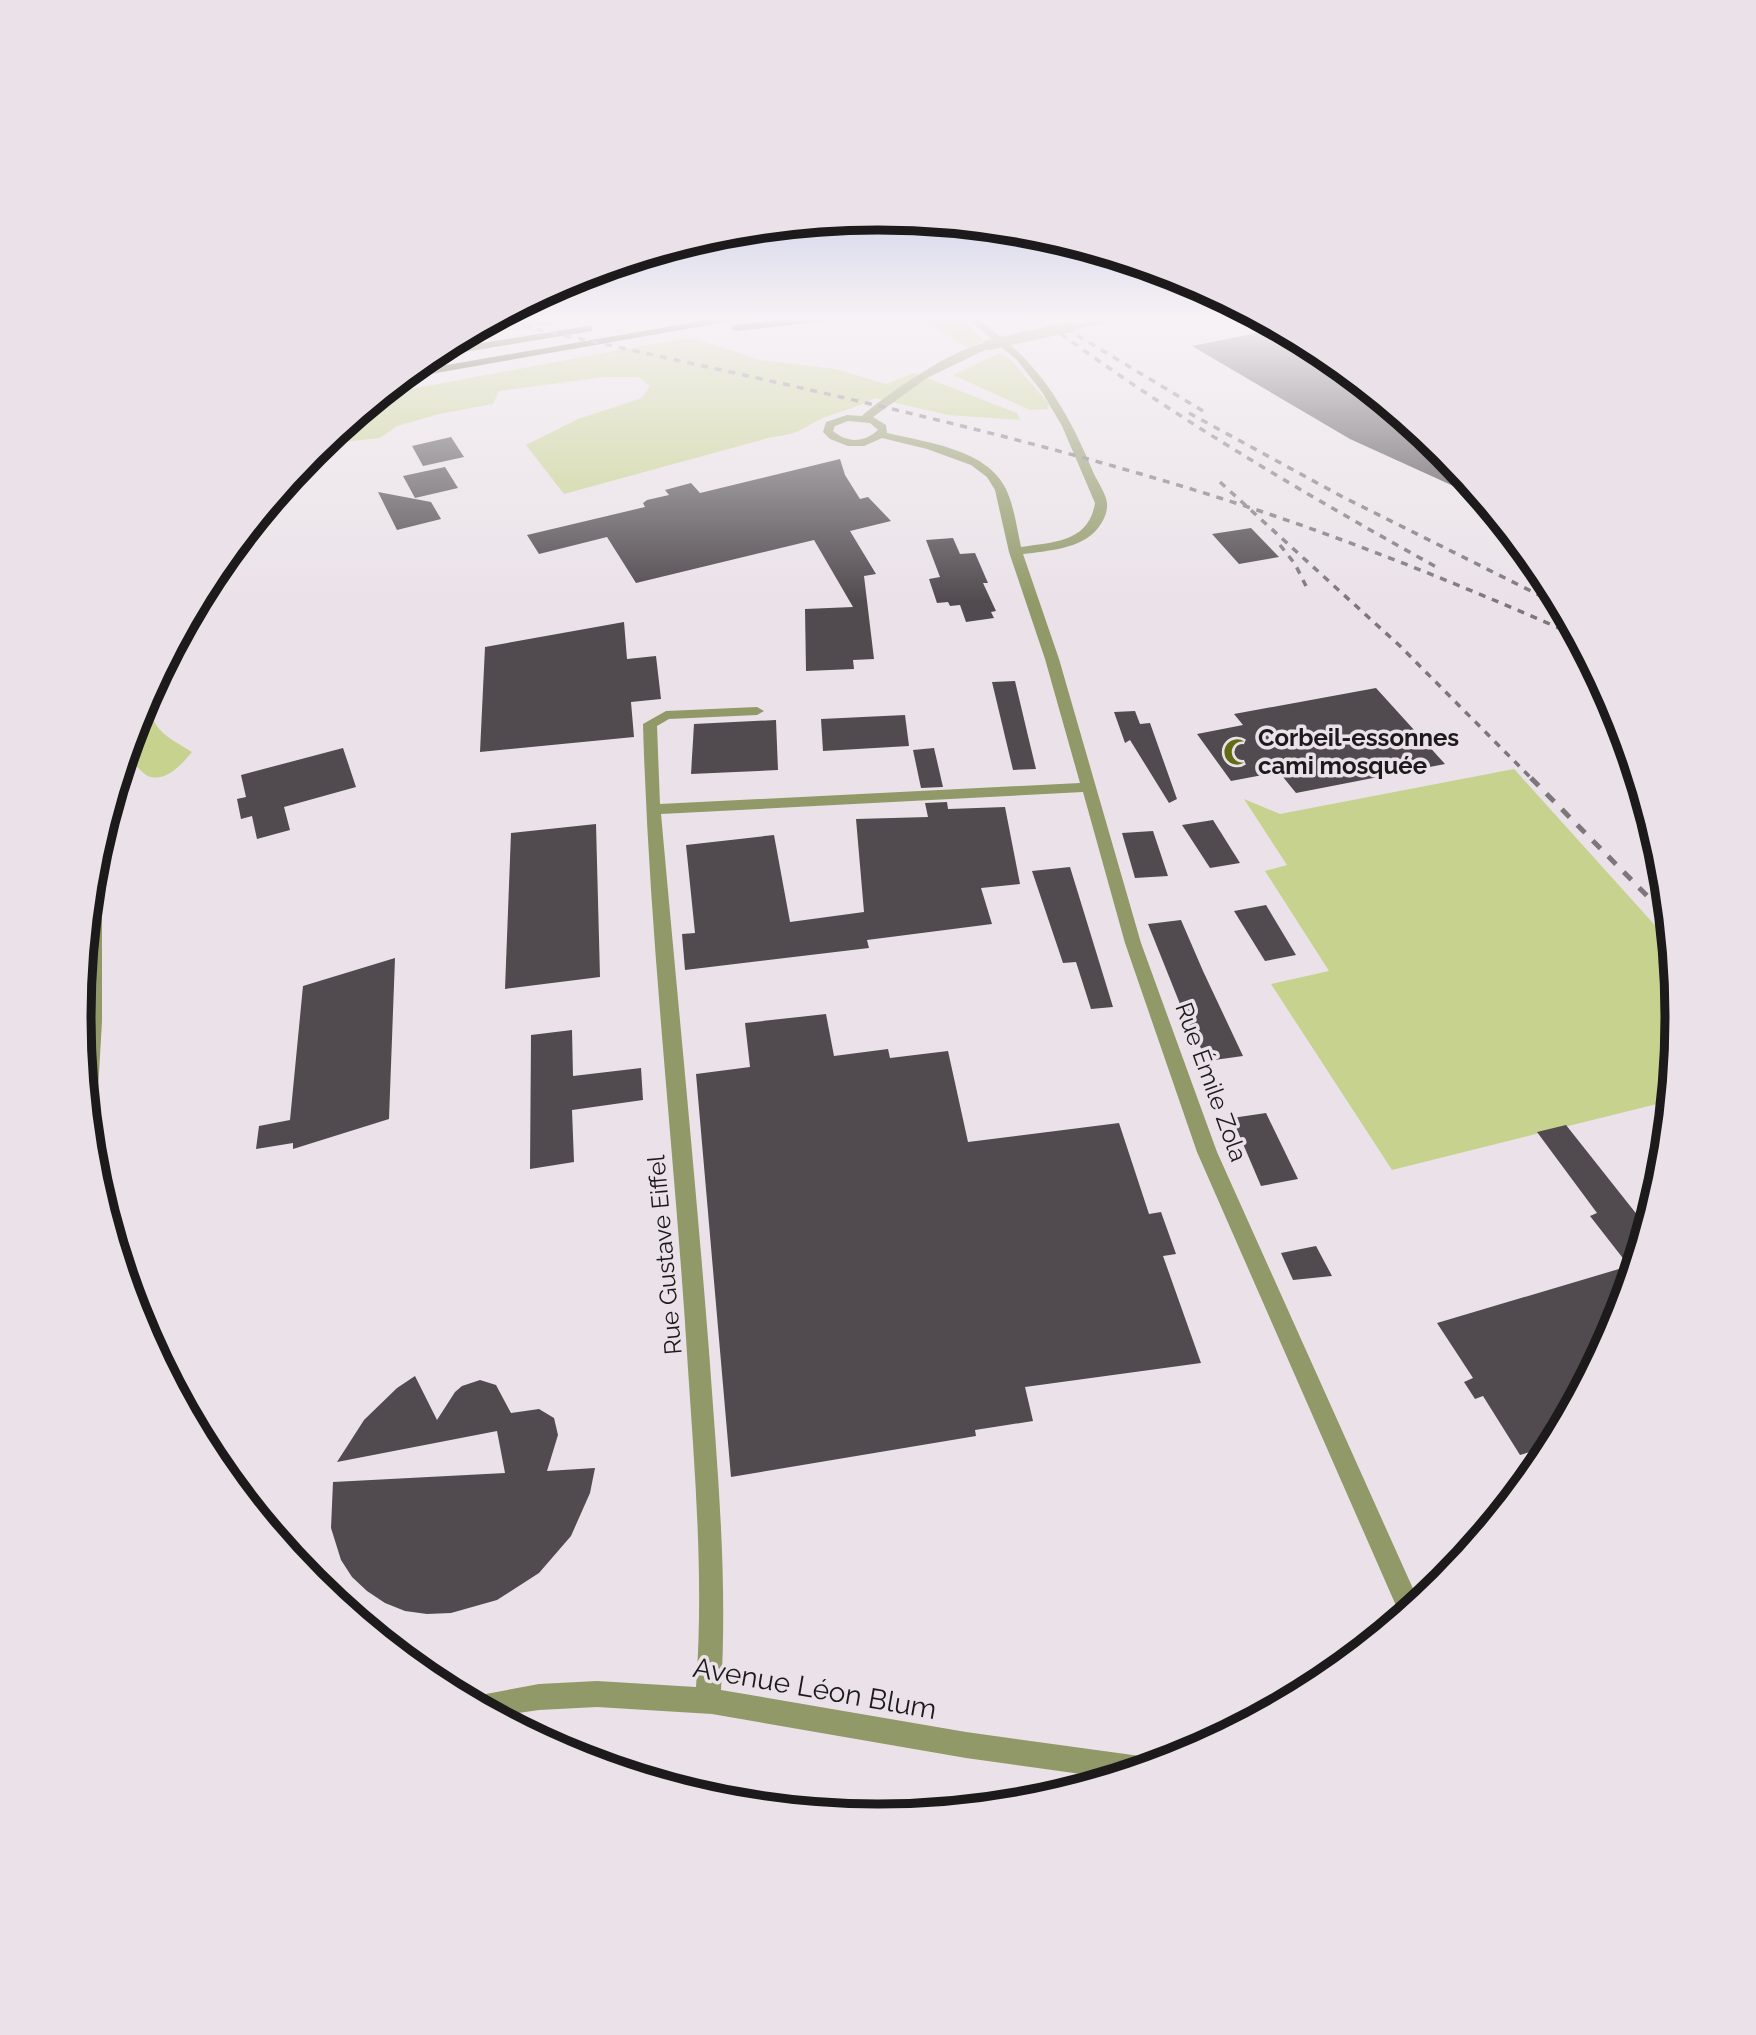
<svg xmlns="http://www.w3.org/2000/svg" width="1756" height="2035" viewBox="0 0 1756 2035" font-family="Raleway,sans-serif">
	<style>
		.green { fill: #c6d28e }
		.building { fill: #514b4f }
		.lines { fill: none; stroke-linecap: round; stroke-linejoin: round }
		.minor { fill: #919968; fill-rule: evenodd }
		.highway { fill: #393f16; fill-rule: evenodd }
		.rail-far1 { stroke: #7c777b; stroke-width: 3.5; stroke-dasharray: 7 7; stroke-linecap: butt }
		.rail { stroke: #7c777b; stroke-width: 5; stroke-dasharray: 11 11; stroke-linecap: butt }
		.minor-bridge { stroke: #919968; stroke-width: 10 }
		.labels { text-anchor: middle; stroke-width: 7; stroke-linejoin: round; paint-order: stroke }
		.poi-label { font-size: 24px; font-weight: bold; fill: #1d1a1c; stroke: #eae2e8; text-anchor: start }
		.street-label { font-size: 24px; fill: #1d1a1c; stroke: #eae2e8 }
		.near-street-label { font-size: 28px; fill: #1d1a1c; stroke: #eae2e8 }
		.rim { fill: none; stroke: #1d1a1c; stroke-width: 9 }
	</style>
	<rect width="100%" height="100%" fill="#eae2e8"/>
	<g class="green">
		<path d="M500,317H599L491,334L477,330Z"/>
		<path d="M908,317H960L984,341L968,348L939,330Z"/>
		<path d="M690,337L760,360L836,369L886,384L914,373L1017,413L1020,420L948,415L875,398C858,407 841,411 823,418C800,429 801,434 772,437L564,494L526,445L578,419L642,398L650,386L639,377H605L499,391L493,404L439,414L397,426L380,438L343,442L317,449L384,394Z"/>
		<path d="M1000,353L1011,360L1049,404L1048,409L1030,410L953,375Z"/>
		<path d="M149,694C149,729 164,735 192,752C182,764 164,785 146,775C139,770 132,760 127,754L140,711Z"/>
		<path d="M1514,769L1670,942L1677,1017L1669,1101L1392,1170L1271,984L1329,971L1265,871L1287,865L1244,799L1280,814Z"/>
	</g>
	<g class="building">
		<path d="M1277,329L1322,353L1443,453L1482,499L1350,439L1192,346Z"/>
		<path d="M451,437L464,457L423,466L412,446Z"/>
		<path d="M840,459L845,475L860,499L868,497L891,521L850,531L876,574L864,576L874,659L853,660L854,669L806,671L805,609L853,607L814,540L636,583L607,537L539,554L527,535L645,507L643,503L647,500L669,495L665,490L691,483L700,493Z"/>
		<path d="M445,467L458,488L415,498L403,476Z"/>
		<path d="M378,492L431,502L441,519L397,530Z"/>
		<path d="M1251,528L1279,557L1239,564L1212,534Z"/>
		<path d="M953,538L960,554L975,553L988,583H983L996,611L991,612L994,618L966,622L960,605L950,606L948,602L937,603L929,579L940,577L926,540Z"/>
		<path d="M624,622L627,659L656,656L661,699L631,702L634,737L480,752L485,647Z"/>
		<path d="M1015,681L1028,736L1036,769L1013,770L992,682Z"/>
		<path d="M1376,688L1445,764L1296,793L1279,772L1231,781L1197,734L1243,725L1234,714Z"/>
		<path d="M1135,711L1140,724L1150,723L1177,799L1169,803L1130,740L1125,743L1114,712Z"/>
		<path d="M905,715L909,746L823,751L821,719Z"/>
		<path d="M776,720L778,770L691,774L694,724Z"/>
		<path d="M343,748L356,787L284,807L290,830L257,839L252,816L241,819L237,799L246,797L241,775Z"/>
		<path d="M934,748L943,787L921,788L913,750Z"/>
		<path d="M947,802L948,809L1005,807L1020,884L981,888L992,924L867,940L869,948L685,970L682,934L695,933L686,845L774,835L790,922L864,912L856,819L928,817L925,803Z"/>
		<path d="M1213,820L1240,863L1210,868L1182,825Z"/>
		<path d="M596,824L600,977L505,989L511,833Z"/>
		<path d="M1153,831L1168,876L1135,878L1122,833Z"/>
		<path d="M1070,867L1078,893L1113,1007L1091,1009L1076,962L1063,963L1032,871Z"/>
		<path d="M1266,905L1296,955L1265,961L1234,911Z"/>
		<path d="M1181,920L1203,971L1243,1056L1207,1061L1180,1004L1148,924Z"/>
		<path d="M395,958L389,1119L293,1149V1143L256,1149L259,1126L290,1120L303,986Z"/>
		<path d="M826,1014L834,1056L888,1049L890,1058L948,1051L968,1142L1119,1123L1149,1214L1161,1212L1176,1254L1163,1256L1201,1363L1025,1387L1033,1421L975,1430L976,1436L731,1477L696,1074L750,1067L745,1023Z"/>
		<path d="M572,1030L573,1076L641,1068L643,1100L572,1110L574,1162L530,1169L531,1035Z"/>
		<path d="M1266,1113L1298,1179L1261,1186L1232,1118Z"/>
		<path d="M1566,1125L1646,1226L1616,1324L1552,1445L1520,1455L1483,1396L1475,1399L1464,1382L1473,1378L1437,1323L1629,1266L1590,1216L1597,1213L1537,1132Z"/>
		<path d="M1316,1246L1332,1276L1293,1280L1281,1253Z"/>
		<path d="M415,1376L437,1420L455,1392L462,1386L480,1380L496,1385L511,1413L539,1409L554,1418L558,1435L547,1471L595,1468L590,1493L571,1536L539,1573L497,1600L451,1613L427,1614L405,1611L385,1603L367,1591L352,1577L341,1560L331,1528L333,1482L505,1473L497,1431L337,1462L364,1420L397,1388Z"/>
	</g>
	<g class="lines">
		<g class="minor">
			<path d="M965,317C979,317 986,326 997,334C1045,370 1072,420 1094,474C1098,482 1106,494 1107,503C1108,512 1103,522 1098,528C1082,549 1047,551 1023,554L1059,659L1141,943L1217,1152L1419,1602L1401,1617L1197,1152L1125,943L1083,792L661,814C677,993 695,1172 709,1351C717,1464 728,1577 721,1690L966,1732L1140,1756L1149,1760L1152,1766L1110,1778L966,1758L712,1714L597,1707L539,1710L498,1716L468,1700L470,1697L539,1684L597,1681L696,1687C704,1581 695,1475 688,1369C675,1154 649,939 643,724L666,711L757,707L764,711L757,715L669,719L657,726L660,804L1080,783L1045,659L1009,552L995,490L987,477L971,465L927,449L882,438L864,446H848L830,439L823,432L826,422L847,415L862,416C884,396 963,341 991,343V347L927,378L873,417L886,425L887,433C925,442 987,449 1006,489C1014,506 1017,529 1021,547C1054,542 1089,542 1095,503L1062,426L1042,392L1017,360ZM848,421L870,423L878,430C864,443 847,443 833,431L835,426Z"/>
			<path d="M1112,317H1136L1070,330L1065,327Z"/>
			<path d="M95,859L102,864V1021L97,1108L95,1113L88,1115C80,1032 79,942 95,859Z"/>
		</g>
		<g class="highway">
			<path d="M725,317H754L402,379L412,371Z"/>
			<path d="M801,317H840L835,320L736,331L730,328L736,325Z"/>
			<path d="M588,326L592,327V331L428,358L439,350Z"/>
		</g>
		<g class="rail-far1">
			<path d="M1038,317C1165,412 1301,492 1440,569"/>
			<path d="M496,320C748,377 1003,427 1248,507C1360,544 1468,588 1575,635"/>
			<path d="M1065,328L1203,411"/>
			<path d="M1189,413L1341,496L1559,605"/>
			<path d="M1220,482L1400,646L1533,780"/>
			<path d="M1280,545L1295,564L1306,586"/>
		</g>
		<path class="rail" d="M1531,778L1667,916"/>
		<path class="minor-bridge" d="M988,345L1070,327"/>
	</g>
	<linearGradient id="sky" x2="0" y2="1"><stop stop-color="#9ba3d5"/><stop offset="0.53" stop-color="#f6f2f5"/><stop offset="1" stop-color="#f6f2f5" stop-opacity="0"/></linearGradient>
	<rect width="1756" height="602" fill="url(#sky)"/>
	<defs>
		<symbol id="mosque-bare" viewBox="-9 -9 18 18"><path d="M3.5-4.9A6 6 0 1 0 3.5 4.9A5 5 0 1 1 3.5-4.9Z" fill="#626c13" stroke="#eae2e8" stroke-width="2.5" paint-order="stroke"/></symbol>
	</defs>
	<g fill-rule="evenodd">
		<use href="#mosque-bare" x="1218" y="733" width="38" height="38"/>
	</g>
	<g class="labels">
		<g class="poi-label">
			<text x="1258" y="746">Corbeil-essonnes<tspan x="1258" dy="28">cami mosquée</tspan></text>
		</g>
		<g class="street-label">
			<text transform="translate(1211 1082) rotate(70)" y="8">Rue Émile Zola</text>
			<text transform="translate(665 1255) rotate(-95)" y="8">Rue Gustave Eiffel</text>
		</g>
		<g class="near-street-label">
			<text transform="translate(815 1688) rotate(10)" y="10">Avenue Léon Blum</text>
		</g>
	</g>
	<path d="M0 0H1756V2035H0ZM91 1017a787 787 0 1 1 1574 0a787 787 0 1 1-1574 0Z" fill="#eae2e8" fill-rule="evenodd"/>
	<path class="rim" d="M91 1017a787 787 0 1 1 1574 0a787 787 0 1 1-1574 0Z"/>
</svg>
